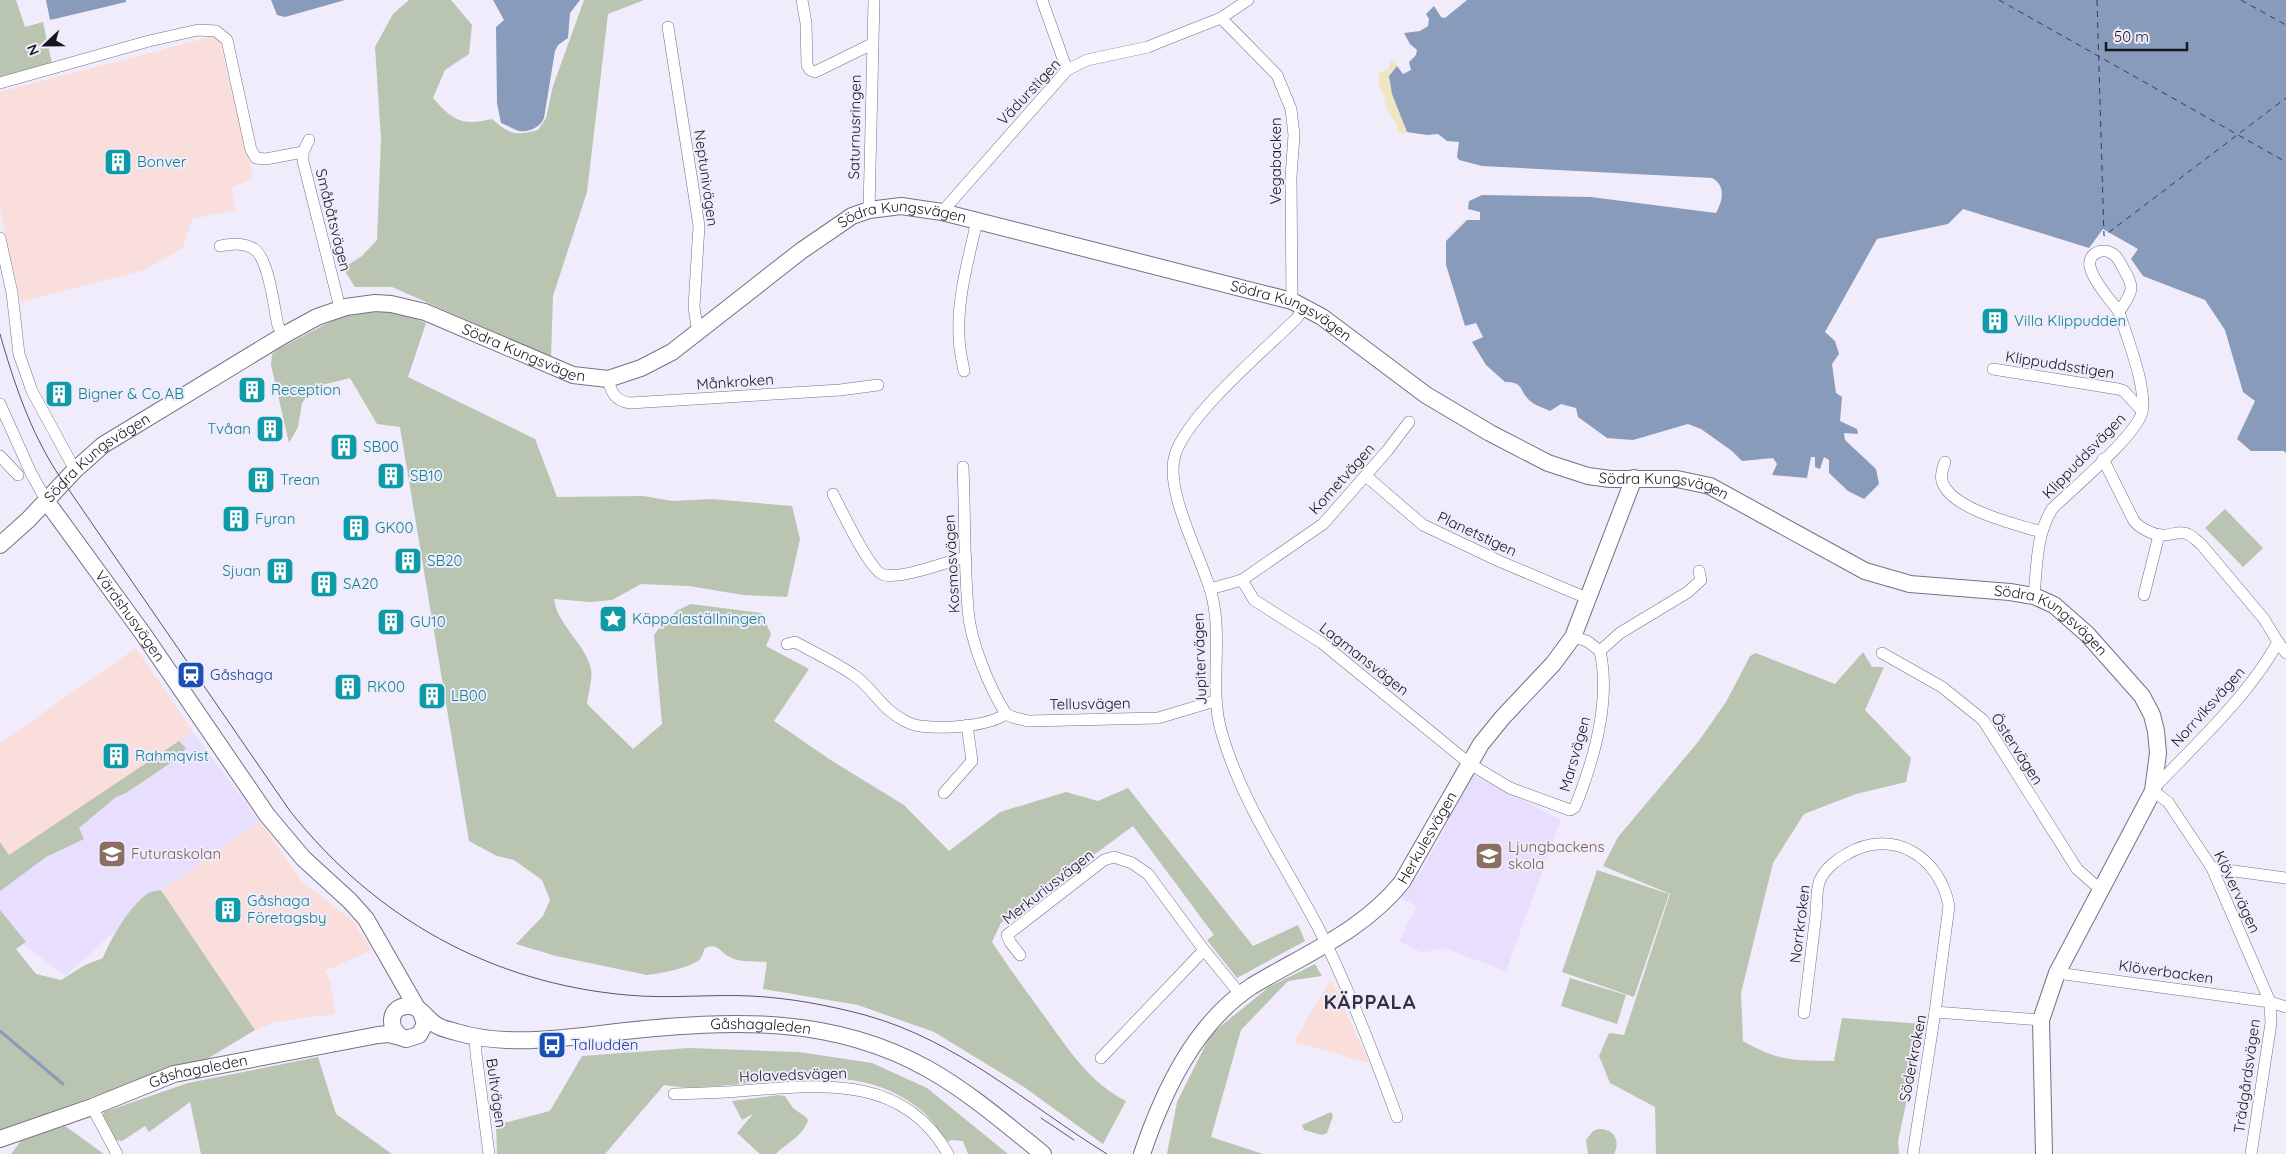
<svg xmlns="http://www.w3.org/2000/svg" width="2286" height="1154" viewBox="0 0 2286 1154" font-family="Quicksand,sans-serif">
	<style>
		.commercial { fill: #f9deda }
		.industrial { fill: #f9dedb }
		.built { fill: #e8dfff }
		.green { fill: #b9c5b0 }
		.sand { fill: #efe5c0 }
		.water { fill: #899bba }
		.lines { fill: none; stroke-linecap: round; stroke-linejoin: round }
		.stream { stroke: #899bba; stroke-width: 3 }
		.ferry { stroke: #293f6b; stroke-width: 1; stroke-dasharray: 6 5; stroke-linecap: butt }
		.street-casing { stroke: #777086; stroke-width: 12 }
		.secondary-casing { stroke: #777086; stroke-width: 18 }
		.street { stroke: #fff; stroke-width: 11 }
		.secondary { stroke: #fff; stroke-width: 16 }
		.tram { stroke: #595761; stroke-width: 1 }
		.labels { text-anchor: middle; stroke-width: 4; stroke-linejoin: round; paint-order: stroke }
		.street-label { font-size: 15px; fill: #18161e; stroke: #f0ecfb }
		.culture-label { font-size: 15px; fill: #0d838f; stroke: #f0ecfb; text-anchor: start }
		.transit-label { font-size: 15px; fill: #164399; stroke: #f0ecfb; text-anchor: start }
		.education-label { font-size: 15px; fill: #785e54; stroke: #f0ecfb; text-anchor: start }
		.district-label { font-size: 20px; font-weight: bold; letter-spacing: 1px; fill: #352f42; stroke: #f0ecfb }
	</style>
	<rect width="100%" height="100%" fill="#f0ecfb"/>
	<path class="commercial" d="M1331,979L1369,1063L1294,1042Z"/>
	<g class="industrial">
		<path d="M218,35L253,178L231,188L236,210L192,219L183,248L144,270L21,302L0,209V92Z"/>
		<path d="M136,648L193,732L9,855L0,842V743Z"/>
		<path d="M260,822L303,883L351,919L372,950L325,971L331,985L335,1014L275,1022L255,1030L162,890Z"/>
	</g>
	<g class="built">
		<path d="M193,732L260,822L161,890L65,976L24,945L0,921V863Z"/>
		<path d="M1472,774L1561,820L1506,971L1443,948L1422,953L1399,941L1417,906L1398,897L1411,880L1417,878L1442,834Z"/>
	</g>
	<g class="green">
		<path d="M0,0H16L25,27L43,22L52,64L0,78Z"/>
		<path d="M409,0H451L472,25L469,54L445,70L433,98C453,121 462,126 492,119C511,135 514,136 538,130L546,118L553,86L584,0H644L608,14L587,192L553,296L551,357L392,287H355L343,268L362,256L377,240L381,139L375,47L393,14Z"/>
		<path d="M369,309L402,313L426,323L408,377L535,439L557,497L643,496L672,501L711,499L792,506L800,539L787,597L743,595L689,586L641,584L612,600L590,602L554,599C557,625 585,643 591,669C593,678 588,694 587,704L633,749L662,724L654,635L664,621L678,610L691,604L761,613L771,634L766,646L809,669L774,721L829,759L904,805L949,851L1000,812L1066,792L1098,801L1128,788L1253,946L1298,925L1305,941L1237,978L1207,940L1214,935L1133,826L1001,923L992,942C1009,968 1027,992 1045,1017C1068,1049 1090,1083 1126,1101L1103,1144L1024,1087L934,1032L858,1005L763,989L767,962C755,961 740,963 730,957C719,952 719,942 705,948C703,952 703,955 700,959C694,967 658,974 647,975L556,956L516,944L543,916L550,900L542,880L514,860L497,856L469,841L400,427L377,424L350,378L314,387L302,403L298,427L289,443L271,365L272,354L278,349L345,314Z"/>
		<path d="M2225,509L2263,548L2243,567L2205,528Z"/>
		<path d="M1863,652L1872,667H1884L1865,710L1911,758L1906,782L1856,794L1804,814L1773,863L1741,993L1743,1041C1779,1062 1795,1060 1834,1061L1842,1018L1923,1024L1898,1141L1899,1154H1656L1655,1107L1610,1083L1599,1056L1609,1033L1624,1035L1670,894L1603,866L1618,837L1698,742L1726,702L1750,656L1756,653L1835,684Z"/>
		<path d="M179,741L186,748L178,758L126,793L116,797L79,828L84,839L46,857L0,891V842L9,855Z"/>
		<path d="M1597,870L1669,894L1634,997L1562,972Z"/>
		<path d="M161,890L255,1030L207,1059L138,1080L0,1131V910L26,942L16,949L36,974L61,980L85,965L103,958C110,939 130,906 147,894C150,891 157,891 161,890Z"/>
		<path d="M1315,964L1322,976L1288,981L1241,1030L1211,1137L1263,1154H1167L1177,1102L1211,1034L1269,987Z"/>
		<path d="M1570,978L1626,995L1617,1024L1561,1006Z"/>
		<path d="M689,1048L799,1052L872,1063L927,1088L1008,1154H968L963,1141L951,1140L948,1142C939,1131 931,1118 921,1110C864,1063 795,1080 729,1085C707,1087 685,1089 664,1085L605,1154H497L496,1125L550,1111L582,1056Z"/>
		<path d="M318,1057L336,1114L392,1154H201L190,1102L149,1132L145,1126L122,1141L114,1140L102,1118L104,1112L188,1083Z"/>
		<path d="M779,1095L785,1096L793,1108L807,1118L808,1121C801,1138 787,1142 776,1154H760L737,1133L753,1114L742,1120L732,1101Z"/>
		<path d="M1331,1112L1333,1116L1327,1133L1322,1135L1304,1130L1302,1125Z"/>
		<path d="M65,1126L104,1154H11L21,1141Z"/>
		<path d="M1598,1129C1613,1128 1621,1140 1614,1154H1588L1586,1140L1593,1131Z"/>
	</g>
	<path class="sand" d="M1391,60L1395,62L1397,66L1390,73L1391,90L1406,131L1404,134L1398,131L1397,125L1386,108L1385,99L1378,83L1379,72L1388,70Z"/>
	<g class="water">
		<path d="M46,0H126V2L50,20Z"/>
		<path d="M271,0H345L285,17L277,15Z"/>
		<path d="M493,0H580L570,13L568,38L558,45L555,51L544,118C540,128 526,134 516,130C511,128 507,125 501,123L497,103L496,27L504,20Z"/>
		<path d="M1467,0H2286V453L2284,451H2251L2237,439L2255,401L2243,392L2225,330L2205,300L2143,276L2131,259L2138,249L2103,229L2089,248L1963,209L1948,224L1877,239L1825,332L1835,341L1839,354L1832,364L1836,393L1842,397L1840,421L1857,429L1858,434L1844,433L1845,440L1876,469L1879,484L1864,499L1848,491L1829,473V460L1824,457L1820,469L1815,467V457H1811L1807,478L1772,475L1777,464L1773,458L1742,461L1732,451L1701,429L1688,424L1633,440L1607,438L1578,417L1576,408L1561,404L1550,411C1544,408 1534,405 1529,400C1519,390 1524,382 1505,382L1486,365L1472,342L1483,337L1476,323L1465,326L1446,265V241L1467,220H1480V212L1468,209L1469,201L1482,195L1591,197L1716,213C1722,202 1727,186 1712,178L1482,166L1459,160L1457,157L1459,142L1447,141L1438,134L1427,135L1407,132L1392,94L1389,76L1397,66L1403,74L1411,70L1409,62L1416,55L1417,50L1410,44L1404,33L1420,31L1428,26L1429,19L1426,14L1434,6L1441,17L1445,18Z"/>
	</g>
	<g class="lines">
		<path class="stream" d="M0,1031L63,1084"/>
		<g class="ferry">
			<path d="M1999,0L2286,162"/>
			<path d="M2097,0L2104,236L2286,98"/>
			<path d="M2241,0L2286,25"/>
		</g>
		<defs>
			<g id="street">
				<path d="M802,0L806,23L807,65L810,70L815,72L872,44"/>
				<path d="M1042,0L1067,70"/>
				<path d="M1221,18L1277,75L1291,109L1294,135L1291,177L1292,301"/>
				<path d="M668,27L699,226L694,307L698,333"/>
				<path d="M0,83L149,41L198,30L216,31L227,40L251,150L256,158L266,159L303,152"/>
				<path d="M309,140L303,152V161L340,308"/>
				<path d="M869,210L874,0"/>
				<path d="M942,212L1067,70L1087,60L1148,47L1160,42L1221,18L1248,0"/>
				<path d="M0,238L12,293L19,354L32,391L75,470"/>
				<path d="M220,246C232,244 243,242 254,249C269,259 274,308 278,326L284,335"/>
				<path d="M1304,307L1297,318C1266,349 1187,415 1175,455C1164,490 1201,557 1211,592C1224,639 1208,688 1222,734C1243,806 1286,865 1320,931C1350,991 1374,1054 1397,1117"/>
				<path d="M1993,369L2118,389L2124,391L2142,411"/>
				<path d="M964,371C962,360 959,348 959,336C957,297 969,258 977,220"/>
				<path d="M608,379C611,392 615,401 630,403L840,390L878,385"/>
				<path d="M0,404L31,473L47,502"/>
				<path d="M0,456L18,475"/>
				<path d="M2103,459L2134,521C2140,528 2154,536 2165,535C2173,535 2179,530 2188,534C2192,536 2197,541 2201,544L2264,619L2278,642C2249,695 2196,744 2154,788"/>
				<path d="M1945,462C1943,468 1940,474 1942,481C1950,509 2015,524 2041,532"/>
				<path d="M963,467C965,514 964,562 968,609C970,641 989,687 1006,714"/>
				<path d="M1366,476L1423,525L1499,561L1589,599"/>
				<path d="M833,494C841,509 870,572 884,575C903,579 946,562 966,557"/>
				<path d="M1242,580L1254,600L1322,643L1470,764L1510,788L1570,810L1575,807C1594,760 1611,701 1600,651L1587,641L1573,637"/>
				<path d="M1210,589L1242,580L1323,524L1387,451L1409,422"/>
				<path d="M2144,595L2159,535"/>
				<path d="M2034,596C2037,566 2036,535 2052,509C2071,490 2137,435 2142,412C2147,387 2127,338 2119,312C2123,305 2131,296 2131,288C2131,281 2127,275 2124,270C2121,264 2118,257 2113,254C2101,246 2085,255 2091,270C2096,285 2110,299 2119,312"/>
				<path d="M2278,642L2286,653"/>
				<path d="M787,644L795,642C815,653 837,663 855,676C869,686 877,700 890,711C897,717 910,725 920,726C944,729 986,727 1006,714L1012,717L1028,721L1158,718L1215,701"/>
				<path d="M1600,651L1620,633L1688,592L1701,580L1699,571"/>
				<path d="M1882,653L1942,687L1983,720L2077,869L2094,884L2102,886"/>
				<path d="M2153,791L2168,802L2212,868L2270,1002L2286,1007"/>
				<path d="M944,793L972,761L967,725"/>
				<path d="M2212,868L2286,878"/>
				<path d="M1020,955L1010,942L1007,935L1104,860L1114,857L1132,863L1148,874L1204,950L1240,994"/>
				<path d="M2057,973L2270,1002L2271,1023L2251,1154"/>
				<path d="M1804,1013C1808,980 1812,947 1816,914C1817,904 1816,889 1820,880C1825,869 1837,859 1847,854C1893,827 1940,857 1949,906L1935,1012"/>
				<path d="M475,1036L476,1053L489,1154"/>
				<path d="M1101,1058L1204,950"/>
				<path d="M674,1094C696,1093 718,1093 739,1091C818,1085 903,1073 948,1154"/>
				<path d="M92,1107L117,1154"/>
				<path d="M1913,1154L1935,1012L2041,1020"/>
			</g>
			<g id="secondary">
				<path id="s1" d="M47,502L144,635L267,815L303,858L350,901L366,919L417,1008"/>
				<path id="s2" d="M0,545L28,520L75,470L103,445L284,335L317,317L346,307L375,303L391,304L425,312L573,375L608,379L641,368L672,352L801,251L852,216L869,210L901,206L942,212L1292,301L1322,317L1426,395L1490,433L1548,463L1588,476L1610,479H1677L1710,486L1865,571L1910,584L2010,592L2034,596L2054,605L2087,634L2142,696L2152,715L2156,731L2158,753L2153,791L2057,973L2041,1020L2044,1154"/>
				<path id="s3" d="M421,1012L425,1024L419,1035L406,1039C388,1034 386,1006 408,1006C421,1005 427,1021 438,1026C443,1029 450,1030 456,1032C508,1048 572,1037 625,1031C730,1020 832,1015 928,1069C969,1092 1006,1124 1043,1154"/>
				<path id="s4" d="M0,1139L92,1107L174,1074L378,1035L389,1034L404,1038"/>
				<path id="s5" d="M1142,1154C1163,1092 1195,1023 1252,986C1305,954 1363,931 1402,882L1481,744L1503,717L1553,664L1573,637L1634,478"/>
			</g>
		</defs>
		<use href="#street" class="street-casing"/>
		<use href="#secondary" class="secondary-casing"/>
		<use href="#street" class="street"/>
		<use href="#secondary" class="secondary"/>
		<g class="tram">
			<path d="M0,334C14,383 30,431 58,474L290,811C375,918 491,983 627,995C669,999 710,994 751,996C790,998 827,1005 865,1015C959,1041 1026,1104 1107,1154"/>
			<path d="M1041,1118L1074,1140"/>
		</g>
	</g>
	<defs>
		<symbol id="building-square" viewBox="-11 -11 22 22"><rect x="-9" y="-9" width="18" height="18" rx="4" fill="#0f9aa8" stroke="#f0ecfb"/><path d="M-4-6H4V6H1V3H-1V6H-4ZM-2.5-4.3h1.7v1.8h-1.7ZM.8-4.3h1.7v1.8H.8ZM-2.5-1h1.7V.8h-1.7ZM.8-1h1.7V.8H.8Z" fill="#fff"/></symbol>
		<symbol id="sight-square" viewBox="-11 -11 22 22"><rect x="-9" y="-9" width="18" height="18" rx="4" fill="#0f9aa8" stroke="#f0ecfb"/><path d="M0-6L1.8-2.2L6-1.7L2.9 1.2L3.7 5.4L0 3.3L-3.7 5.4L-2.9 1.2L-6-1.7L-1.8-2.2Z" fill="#fff"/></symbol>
		<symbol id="station-square" viewBox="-11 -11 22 22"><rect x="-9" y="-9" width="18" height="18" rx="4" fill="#1a4fb4" stroke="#f0ecfb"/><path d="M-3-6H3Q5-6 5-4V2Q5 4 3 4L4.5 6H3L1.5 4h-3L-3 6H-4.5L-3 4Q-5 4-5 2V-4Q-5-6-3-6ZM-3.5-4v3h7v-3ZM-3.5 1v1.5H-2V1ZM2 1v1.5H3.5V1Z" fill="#fff"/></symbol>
		<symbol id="school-square" viewBox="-11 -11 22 22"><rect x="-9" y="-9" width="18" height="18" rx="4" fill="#8d6e63" stroke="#f0ecfb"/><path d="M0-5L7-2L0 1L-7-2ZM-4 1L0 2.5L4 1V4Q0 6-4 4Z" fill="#fff"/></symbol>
		<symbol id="bus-square" viewBox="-11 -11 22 22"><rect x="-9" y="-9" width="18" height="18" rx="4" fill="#1a4fb4" stroke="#f0ecfb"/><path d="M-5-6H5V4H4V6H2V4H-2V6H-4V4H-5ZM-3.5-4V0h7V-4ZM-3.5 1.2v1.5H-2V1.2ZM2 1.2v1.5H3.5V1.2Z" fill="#fff"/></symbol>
	</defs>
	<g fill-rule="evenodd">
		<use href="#building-square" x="102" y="146" width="32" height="32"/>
		<use href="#building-square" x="1979" y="305" width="32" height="32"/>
		<use href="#building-square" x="236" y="374" width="32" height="32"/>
		<use href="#building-square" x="43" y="378" width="32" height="32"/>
		<use href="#building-square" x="254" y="413" width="32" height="32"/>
		<use href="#building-square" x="328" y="431" width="32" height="32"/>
		<use href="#building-square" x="375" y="460" width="32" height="32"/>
		<use href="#building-square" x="245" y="464" width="32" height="32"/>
		<use href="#building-square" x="220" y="503" width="32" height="32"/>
		<use href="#building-square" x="340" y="512" width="32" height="32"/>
		<use href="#building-square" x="392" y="545" width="32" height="32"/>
		<use href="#building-square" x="264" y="555" width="32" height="32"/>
		<use href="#building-square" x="308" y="568" width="32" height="32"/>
		<use href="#sight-square" x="597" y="603" width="32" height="32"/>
		<use href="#building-square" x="375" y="606" width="32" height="32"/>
		<use href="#station-square" x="175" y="659" width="32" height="32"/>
		<use href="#building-square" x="332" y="671" width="32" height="32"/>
		<use href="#building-square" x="416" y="680" width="32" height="32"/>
		<use href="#building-square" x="100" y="740" width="32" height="32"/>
		<use href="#school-square" x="96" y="838" width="32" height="32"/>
		<use href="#school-square" x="1473" y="840" width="32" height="32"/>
		<use href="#building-square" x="212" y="894" width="32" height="32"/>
		<use href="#bus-square" x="536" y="1029" width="32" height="32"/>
	</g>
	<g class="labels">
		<g class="street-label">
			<text transform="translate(1029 92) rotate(-47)" y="5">Vädurstigen</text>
			<text transform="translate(855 127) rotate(-89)" y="5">Saturnusringen</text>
			<text transform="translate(1276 161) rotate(-90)" y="5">Vegabacken</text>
			<text transform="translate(706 178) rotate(82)" y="5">Neptunivägen</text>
			<text transform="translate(333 220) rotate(76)" y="5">Småbåtsvägen</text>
			<text dy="5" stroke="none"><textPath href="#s2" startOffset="1046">Södra Kungsvägen</textPath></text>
			<text dy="5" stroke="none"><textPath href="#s2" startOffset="1451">Södra Kungsvägen</textPath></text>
			<text dy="5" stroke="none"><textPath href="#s2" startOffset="611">Södra Kungsvägen</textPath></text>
			<text transform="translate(2060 365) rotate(9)" y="5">Klippuddsstigen</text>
			<text transform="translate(735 382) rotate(-4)" y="5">Månkroken</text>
			<text transform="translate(2084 456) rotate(-46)" y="5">Klippuddsvägen</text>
			<text dy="5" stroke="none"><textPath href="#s2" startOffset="131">Södra Kungsvägen</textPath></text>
			<text transform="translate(1342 479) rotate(-48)" y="5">Kometvägen</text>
			<text dy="5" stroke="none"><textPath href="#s2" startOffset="1871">Södra Kungsvägen</textPath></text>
			<text transform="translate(1477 534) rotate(25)" y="5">Planetstigen</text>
			<text transform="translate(952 564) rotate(-93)" y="5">Kosmosvägen</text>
			<text dy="5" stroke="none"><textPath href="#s1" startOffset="141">Värdshusvägen</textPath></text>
			<text dy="5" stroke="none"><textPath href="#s2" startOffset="2291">Södra Kungsvägen</textPath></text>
			<text transform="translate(1200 659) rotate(-92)" y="5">Jupitervägen</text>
			<text transform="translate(1364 659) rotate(38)" y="5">Lagmansvägen</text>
			<text transform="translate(1090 704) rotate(-1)" y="5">Tellusvägen</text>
			<text transform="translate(2208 707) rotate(-48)" y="5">Norrviksvägen</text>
			<text transform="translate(2017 749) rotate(57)" y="5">Östervägen</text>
			<text transform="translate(1575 754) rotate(-74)" y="5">Marsvägen</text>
			<text dy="5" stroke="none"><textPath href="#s5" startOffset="439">Herkulesvägen</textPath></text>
			<text transform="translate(1048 887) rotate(-38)" y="5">Merkuriusvägen</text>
			<text transform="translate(2237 892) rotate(65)" y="5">Klövervägen</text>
			<text transform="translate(1800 924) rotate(-83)" y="5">Norrkroken</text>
			<text transform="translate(2166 972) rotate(8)" y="5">Klöverbacken</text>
			<text dy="5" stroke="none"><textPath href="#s3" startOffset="450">Gåshagaleden</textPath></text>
			<text transform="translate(1913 1058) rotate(-79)" y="5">Söderkroken</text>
			<text dy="5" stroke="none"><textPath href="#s4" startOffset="210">Gåshagaleden</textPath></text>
			<text transform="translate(793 1075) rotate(-2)" y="5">Holavedsvägen</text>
			<text transform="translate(2247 1076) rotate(-82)" y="5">Trädgårdsvägen</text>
			<text transform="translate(496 1093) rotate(82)" y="5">Bultvägen</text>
		</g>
		<g class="culture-label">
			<text x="137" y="167">Bonver</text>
			<text x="2014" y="326">Villa Klippudden</text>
			<text x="271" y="395">Reception</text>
			<text x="78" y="399">Bigner &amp; Co AB</text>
			<text x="251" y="434" text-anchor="end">Tvåan</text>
			<text x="363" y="452">SB00</text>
			<text x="410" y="481">SB10</text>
			<text x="280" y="485">Trean</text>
			<text x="255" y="524">Fyran</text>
			<text x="375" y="533">GK00</text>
			<text x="427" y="566">SB20</text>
			<text x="261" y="576" text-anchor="end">Sjuan</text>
			<text x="343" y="589">SA20</text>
			<text x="632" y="624">Käppalaställningen</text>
			<text x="410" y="627">GU10</text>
			<text x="367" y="692">RK00</text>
			<text x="451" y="701">LB00</text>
			<text x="135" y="761">Rahmqvist</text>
			<text x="247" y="906">Gåshaga<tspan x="247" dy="17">Företagsby</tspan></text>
		</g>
		<g class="transit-label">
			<text x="210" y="680">Gåshaga</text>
			<text x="571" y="1050">Talludden</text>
		</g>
		<g class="education-label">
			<text x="1508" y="852">Ljungbackens<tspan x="1508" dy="17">skola</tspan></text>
			<text x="131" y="859">Futuraskolan</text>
		</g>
		<g class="district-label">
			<text x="1370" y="1009">KÄPPALA</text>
		</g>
	</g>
	<g transform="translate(45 45) rotate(248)" stroke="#f0ecfb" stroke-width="4" paint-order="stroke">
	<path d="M0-4L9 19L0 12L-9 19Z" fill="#18161e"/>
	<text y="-8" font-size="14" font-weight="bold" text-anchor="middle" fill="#18161e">N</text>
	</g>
	<path d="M2106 42v8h81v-8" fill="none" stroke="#18161e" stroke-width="2.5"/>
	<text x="2114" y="42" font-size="15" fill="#18161e" stroke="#f0ecfb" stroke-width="4" paint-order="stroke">50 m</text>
</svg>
